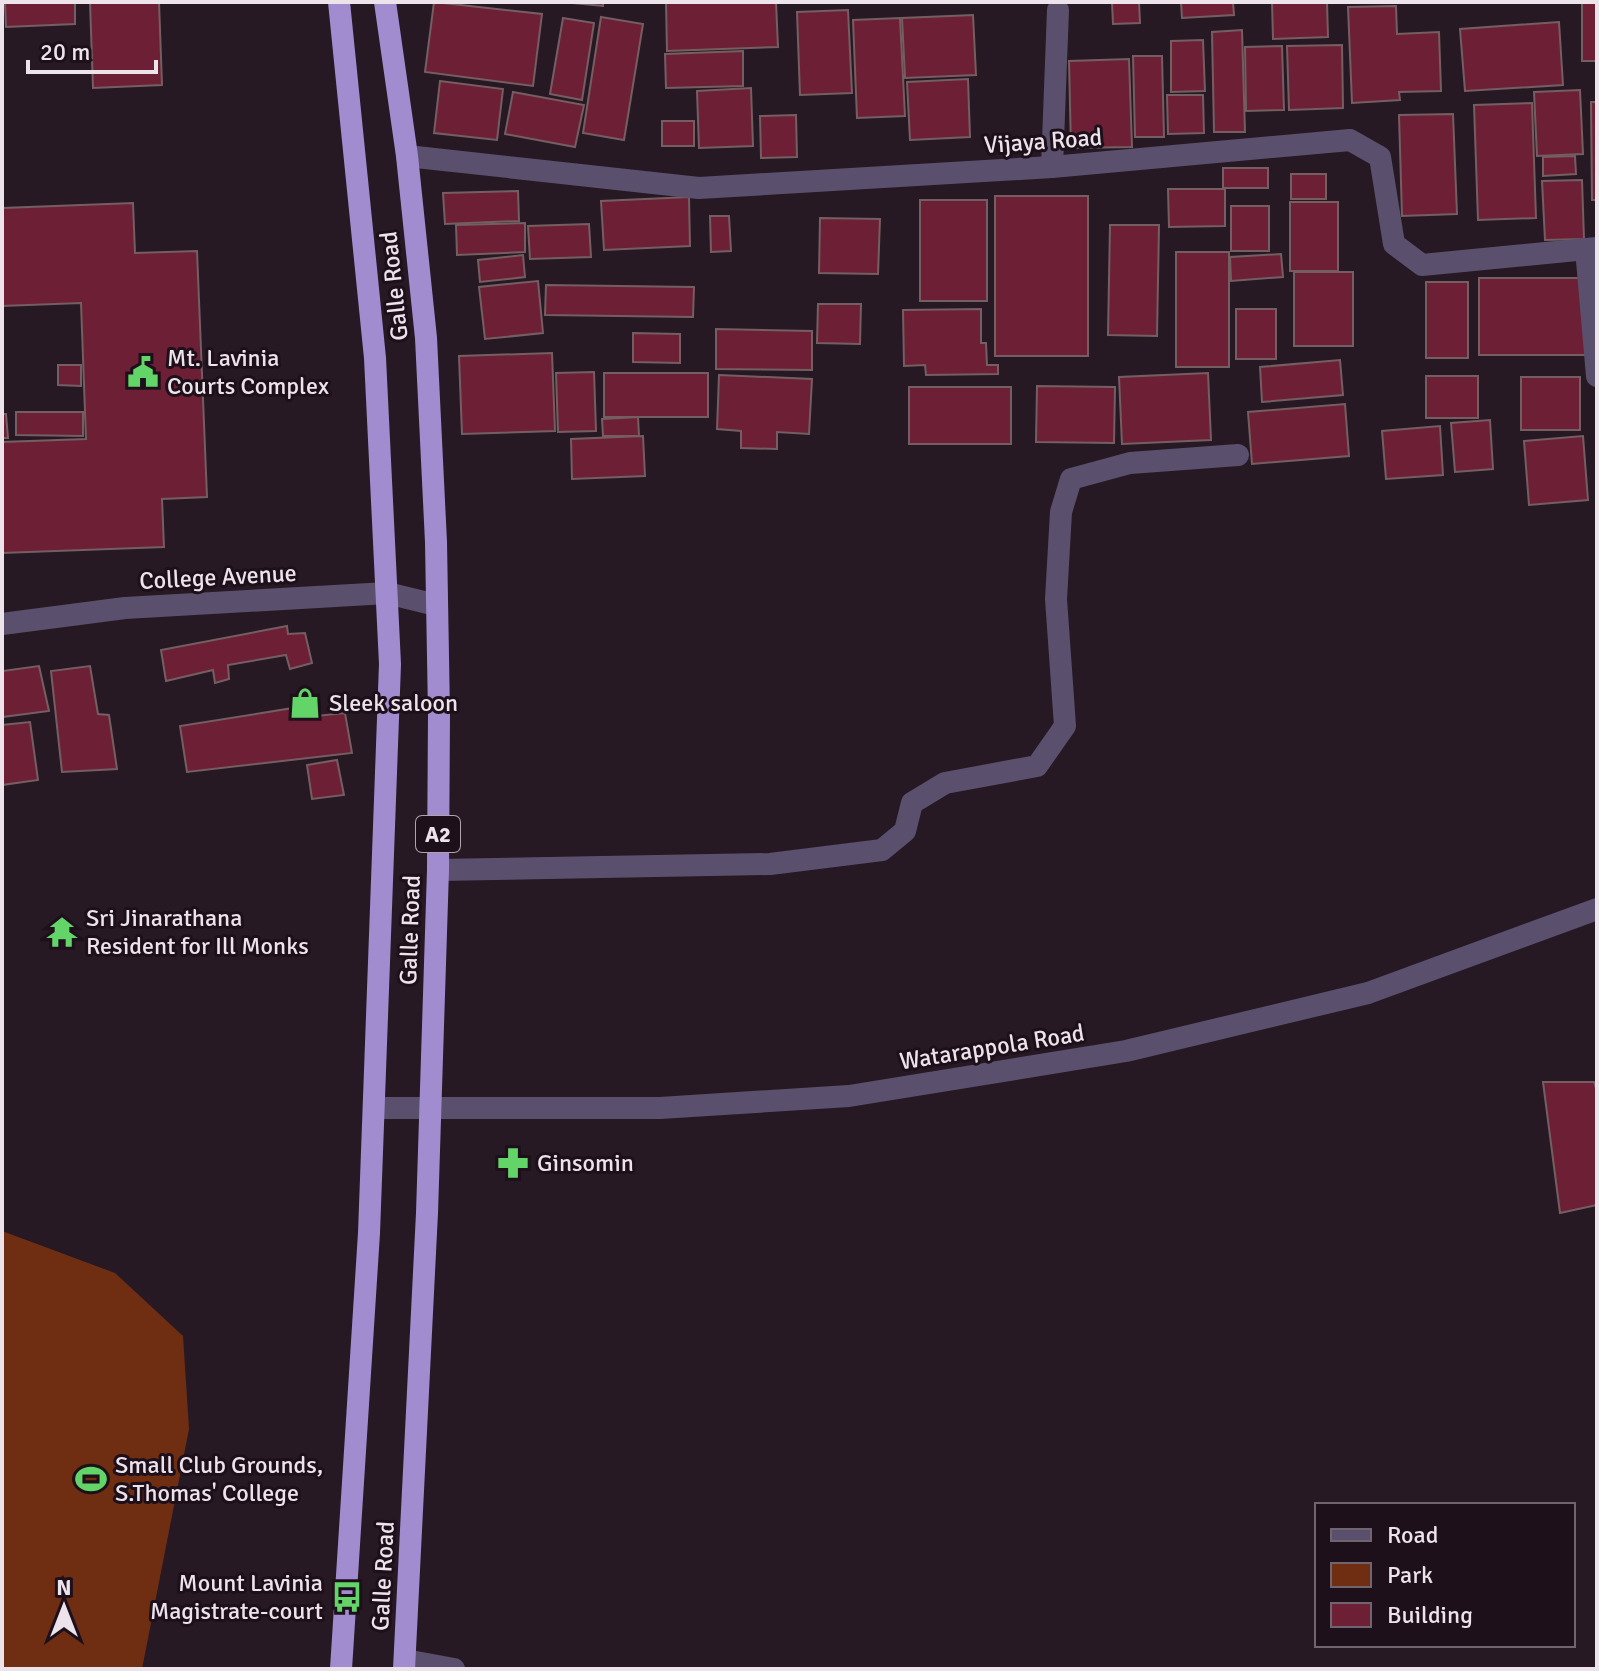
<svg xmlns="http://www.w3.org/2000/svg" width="1599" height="1671" viewBox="0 0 1599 1671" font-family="Signika,sans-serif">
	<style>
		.green { fill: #6f2e12 }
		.building { fill: #6d2035; stroke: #745e62; stroke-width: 2 }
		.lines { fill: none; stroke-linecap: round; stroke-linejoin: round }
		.minor { stroke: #5a506e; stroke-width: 22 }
		.tertiary { stroke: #5a506e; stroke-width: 22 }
		.trunk { stroke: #a28cd0; stroke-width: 22 }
		.labels { text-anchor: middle; stroke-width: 6; stroke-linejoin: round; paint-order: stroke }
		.shield { fill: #1d101a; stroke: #afa4ac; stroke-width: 2 }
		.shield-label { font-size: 22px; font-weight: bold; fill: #ede3eb }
		.street-label { font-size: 24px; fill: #ede3eb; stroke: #1d101a }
		.poi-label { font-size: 24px; fill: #ede3eb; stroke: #1d101a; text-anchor: start }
	</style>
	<rect width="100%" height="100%" fill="#261924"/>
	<path class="green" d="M2,1231L115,1273L183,1336L189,1429L142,1669H2Z"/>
	<g class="building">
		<path d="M5,2H75V24L6,27Z"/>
		<path d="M90,2H159L162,85L93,88Z"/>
		<path d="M434,2L542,14L533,86L425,72Z"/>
		<path d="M562,2H603V6Z"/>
		<path d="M666,2H776L778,47L667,51Z"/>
		<path d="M1112,2H1139L1140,23L1113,24Z"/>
		<path d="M1181,2H1233L1234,15L1182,18Z"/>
		<path d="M1272,2H1327L1328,37L1273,39Z"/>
		<rect x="1582" y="2" width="15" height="59"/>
		<path d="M1396,6L1397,34L1439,32L1441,91L1399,92L1400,100L1352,103L1348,7Z"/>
		<path d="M848,10L852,93L800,95L797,12Z"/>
		<path d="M973,15L976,75L905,78L902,18Z"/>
		<path d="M601,17L643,24L624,140L583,133Z"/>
		<path d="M563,18L594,23L582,100L550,94Z"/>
		<path d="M900,18L905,116L857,118L853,20Z"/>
		<path d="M1559,22L1563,85L1465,91L1460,29Z"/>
		<path d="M1242,30L1245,132H1214L1212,32Z"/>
		<path d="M1203,40L1205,91L1171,92V41Z"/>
		<path d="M1342,45L1343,108L1289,110L1287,46Z"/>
		<path d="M1282,46L1284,110L1246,111L1245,47Z"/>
		<path d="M743,51V86L666,88L665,54Z"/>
		<path d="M1133,56H1162L1164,137H1135Z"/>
		<path d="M1129,59L1132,147L1071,148L1069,61Z"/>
		<path d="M968,79L970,137L910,140L907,82Z"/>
		<path d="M440,81L503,89L497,140L434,133Z"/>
		<path d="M751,88L753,146L699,148L697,91Z"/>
		<path d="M1580,90L1583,154L1537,156L1534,92Z"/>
		<path d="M513,92L584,105L575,147L505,134Z"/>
		<path d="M1167,95H1203L1204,133L1168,134Z"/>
		<path d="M1591,102H1597V200H1592Z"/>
		<path d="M1532,103L1536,218L1478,220L1474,105Z"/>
		<path d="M1453,114L1457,214L1402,216L1399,115Z"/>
		<path d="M796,115L797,157L761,158L760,116Z"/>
		<rect x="662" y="121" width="32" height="25"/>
		<path d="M1575,156L1576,174L1543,176V157Z"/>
		<rect x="1223" y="168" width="45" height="20"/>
		<rect x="1291" y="174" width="35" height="25"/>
		<path d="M1582,180L1584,239L1545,240L1542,181Z"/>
		<path d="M1168,189H1225V226L1169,227Z"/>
		<path d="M518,191L519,221L445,224L443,193Z"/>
		<rect x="995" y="196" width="93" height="160"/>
		<path d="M689,197L690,246L604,250L601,201Z"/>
		<rect x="920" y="200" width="67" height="101"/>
		<rect x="1290" y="202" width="48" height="69"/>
		<path d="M133,203L135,253L197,251L207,497L162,499L164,547L2,553V442L86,439L81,303L2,306L3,208Z"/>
		<rect x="1231" y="206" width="38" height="45"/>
		<path d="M710,216H729L731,251L711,252Z"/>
		<path d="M820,218L880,219L878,274L819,273Z"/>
		<path d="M525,223V252L457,255L456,225Z"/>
		<path d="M589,224L591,257L530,259L528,226Z"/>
		<path d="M1110,225H1159L1157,336L1108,335Z"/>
		<rect x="1176" y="252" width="53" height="115"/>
		<path d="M1281,254L1283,277L1231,281L1230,257Z"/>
		<path d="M523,255L525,277L480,282L478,260Z"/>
		<rect x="1294" y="272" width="59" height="74"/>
		<rect x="1479" y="278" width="108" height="77"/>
		<path d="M538,281L543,333L485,339L479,287Z"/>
		<rect x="1426" y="282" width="42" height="76"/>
		<path d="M546,285L694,287L693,317L545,315Z"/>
		<path d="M818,304H861L860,344L817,343Z"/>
		<path d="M981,309V343H986L987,365H998V374L926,375L925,365L904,366L903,310Z"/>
		<rect x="1236" y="309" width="40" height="50"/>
		<path d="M716,329L812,331V370L716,369Z"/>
		<path d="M633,333L680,334V363L633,362Z"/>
		<path d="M552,353L555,431L462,434L459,356Z"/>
		<path d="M1340,360L1343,395L1262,402L1260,367Z"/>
		<path d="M58,365H81V386L58,385Z"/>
		<path d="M594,372L596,431L558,432L556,373Z"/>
		<rect x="604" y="373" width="104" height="44"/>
		<path d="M1208,373L1211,440L1122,444L1119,377Z"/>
		<path d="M719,375L812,379L809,434L777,432V449L741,448V431L717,429Z"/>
		<rect x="1426" y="376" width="52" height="42"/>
		<rect x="1521" y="377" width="59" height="53"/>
		<path d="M1037,386L1115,387L1114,443L1036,442Z"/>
		<rect x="909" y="387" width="102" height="57"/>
		<path d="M1345,404L1349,456L1252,464L1248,412Z"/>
		<path d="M16,412H83V436L16,435Z"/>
		<path d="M2,414H6L8,438H2Z"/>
		<path d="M638,417L639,436H603L602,419Z"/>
		<path d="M1490,420L1493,469L1455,472L1451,423Z"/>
		<path d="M1440,426L1443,475L1386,479L1382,431Z"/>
		<path d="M643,436L645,476L572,479L571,439Z"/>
		<path d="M1583,436L1588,500L1529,505L1524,441Z"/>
		<path d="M287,626L288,634L305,633L312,663L290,669L286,655L228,665L229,679L215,683L213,670L166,681L161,650Z"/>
		<path d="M39,666L49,711L2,717V671Z"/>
		<path d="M90,666L98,714L109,715L117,769L62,772L51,671Z"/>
		<path d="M293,708L296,718L345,713L352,753L187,772L180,726Z"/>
		<path d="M30,722L38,780L2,785V725Z"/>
		<path d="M337,760L344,795L312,799L307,765Z"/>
		<path d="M1543,1082H1594L1597,1091V1205L1560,1213Z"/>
	</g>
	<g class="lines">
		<g class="minor">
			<path d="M407,156L699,188L1052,167L1350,140L1380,157L1394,244L1422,265L1597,248"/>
			<path d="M1052,167L1058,10"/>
			<path d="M1586,249L1597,376"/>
			<path d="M2,624L125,608L387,593L436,605"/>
			<path d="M438,870L770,864L882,850L905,831L912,803L945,783L1037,766L1065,726L1056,599L1061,512L1071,479L1130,463L1238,455"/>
			<path d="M405,1660L454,1669"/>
		</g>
		<path class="tertiary" d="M374,1108H660L849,1096L1126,1051L1368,993L1597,909"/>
		<g class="trunk">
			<path d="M339,2L375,358L390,664L369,1233L341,1669"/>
			<path d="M385,2L407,156L426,338L436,542L439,714L438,870L427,1213L404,1669"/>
		</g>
	</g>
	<defs>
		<symbol id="civic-bare" viewBox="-9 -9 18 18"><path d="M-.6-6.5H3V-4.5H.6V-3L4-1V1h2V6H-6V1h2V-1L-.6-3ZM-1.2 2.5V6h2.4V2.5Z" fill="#63d468" stroke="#1d101a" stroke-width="2.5" paint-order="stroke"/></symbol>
		<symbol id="shop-bare" viewBox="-9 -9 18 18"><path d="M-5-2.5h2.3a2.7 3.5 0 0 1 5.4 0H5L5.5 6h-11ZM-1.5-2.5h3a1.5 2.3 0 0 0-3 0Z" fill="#63d468" stroke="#1d101a" stroke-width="2.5" paint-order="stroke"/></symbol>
		<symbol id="temple-bare" viewBox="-9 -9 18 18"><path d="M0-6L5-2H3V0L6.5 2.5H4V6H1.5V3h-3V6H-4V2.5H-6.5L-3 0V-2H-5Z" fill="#63d468" stroke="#1d101a" stroke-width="2.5" paint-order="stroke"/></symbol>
		<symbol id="pharmacy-bare" viewBox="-9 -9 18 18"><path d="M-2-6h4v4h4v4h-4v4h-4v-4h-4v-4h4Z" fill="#63d468" stroke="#1d101a" stroke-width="2.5" paint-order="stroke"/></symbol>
		<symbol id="stadium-bare" viewBox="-9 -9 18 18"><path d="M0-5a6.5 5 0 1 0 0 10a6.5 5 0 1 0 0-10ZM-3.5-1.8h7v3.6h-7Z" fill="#63d468" stroke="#1d101a" stroke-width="2.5" paint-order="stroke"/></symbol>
		<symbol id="bus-bare" viewBox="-9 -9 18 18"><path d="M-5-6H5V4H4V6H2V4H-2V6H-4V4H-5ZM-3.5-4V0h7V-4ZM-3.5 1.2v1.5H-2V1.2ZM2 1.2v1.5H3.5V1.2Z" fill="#63d468" stroke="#1d101a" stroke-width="2.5" paint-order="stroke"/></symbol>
	</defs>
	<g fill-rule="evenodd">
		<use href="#civic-bare" x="121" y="350" width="44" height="44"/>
		<use href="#shop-bare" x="283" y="681" width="44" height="44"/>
		<use href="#temple-bare" x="40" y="910" width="44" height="44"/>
		<use href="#pharmacy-bare" x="491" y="1141" width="44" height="44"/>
		<use href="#stadium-bare" x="69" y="1457" width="44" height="44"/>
		<use href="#bus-bare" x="325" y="1575" width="44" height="44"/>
	</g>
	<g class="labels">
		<rect class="shield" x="416" y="816" width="44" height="36" rx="6"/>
		<g class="shield-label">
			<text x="438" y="842">A2</text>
		</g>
		<g class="street-label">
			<text transform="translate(1043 141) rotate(-4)" y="8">Vijaya Road</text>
			<text transform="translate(394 286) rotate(-96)" y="8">Galle Road</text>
			<text transform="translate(218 577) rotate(-3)" y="8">College Avenue</text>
			<text transform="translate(410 930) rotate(-88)" y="8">Galle Road</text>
			<text transform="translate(992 1047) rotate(-9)" y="8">Watarappola Road</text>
			<text transform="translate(383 1576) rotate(-87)" y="8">Galle Road</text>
		</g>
		<g class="poi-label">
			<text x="167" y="366">Mt. Lavinia<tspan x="167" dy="28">Courts Complex</tspan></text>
			<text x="329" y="711">Sleek saloon</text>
			<text x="86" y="926">Sri Jinarathana<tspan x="86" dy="28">Resident for Ill Monks</tspan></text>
			<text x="537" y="1171">Ginsomin</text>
			<text x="115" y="1473">Small Club Grounds,<tspan x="115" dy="28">S.Thomas' College</tspan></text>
			<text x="323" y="1591" text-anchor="end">Mount Lavinia<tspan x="323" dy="28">Magistrate-court</tspan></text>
		</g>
	</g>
	<rect width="1599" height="1671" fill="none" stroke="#ede3eb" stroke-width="8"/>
	<rect x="1315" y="1503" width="260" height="144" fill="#1d101a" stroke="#70646e" stroke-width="2"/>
	<rect x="1331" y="1529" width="40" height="12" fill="#5a506e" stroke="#70646e" stroke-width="2"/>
	<text x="1387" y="1543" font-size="24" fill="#ede3eb">Road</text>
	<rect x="1331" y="1563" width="40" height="24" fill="#6f2e12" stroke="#70646e" stroke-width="2"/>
	<text x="1387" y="1583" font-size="24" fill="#ede3eb">Park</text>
	<rect x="1331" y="1603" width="40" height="24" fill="#6d2035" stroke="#70646e" stroke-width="2"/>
	<text x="1387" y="1623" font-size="24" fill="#ede3eb">Building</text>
	<g transform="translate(64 1607)" stroke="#1d101a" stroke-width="6" paint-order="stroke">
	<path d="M0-6L14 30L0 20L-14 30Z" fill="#ede3eb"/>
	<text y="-12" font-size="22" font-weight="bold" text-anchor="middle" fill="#ede3eb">N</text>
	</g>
	<path d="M28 60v12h128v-12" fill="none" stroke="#ede3eb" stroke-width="4"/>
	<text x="40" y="60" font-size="24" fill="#ede3eb" stroke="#1d101a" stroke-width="6" paint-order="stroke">20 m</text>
</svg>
